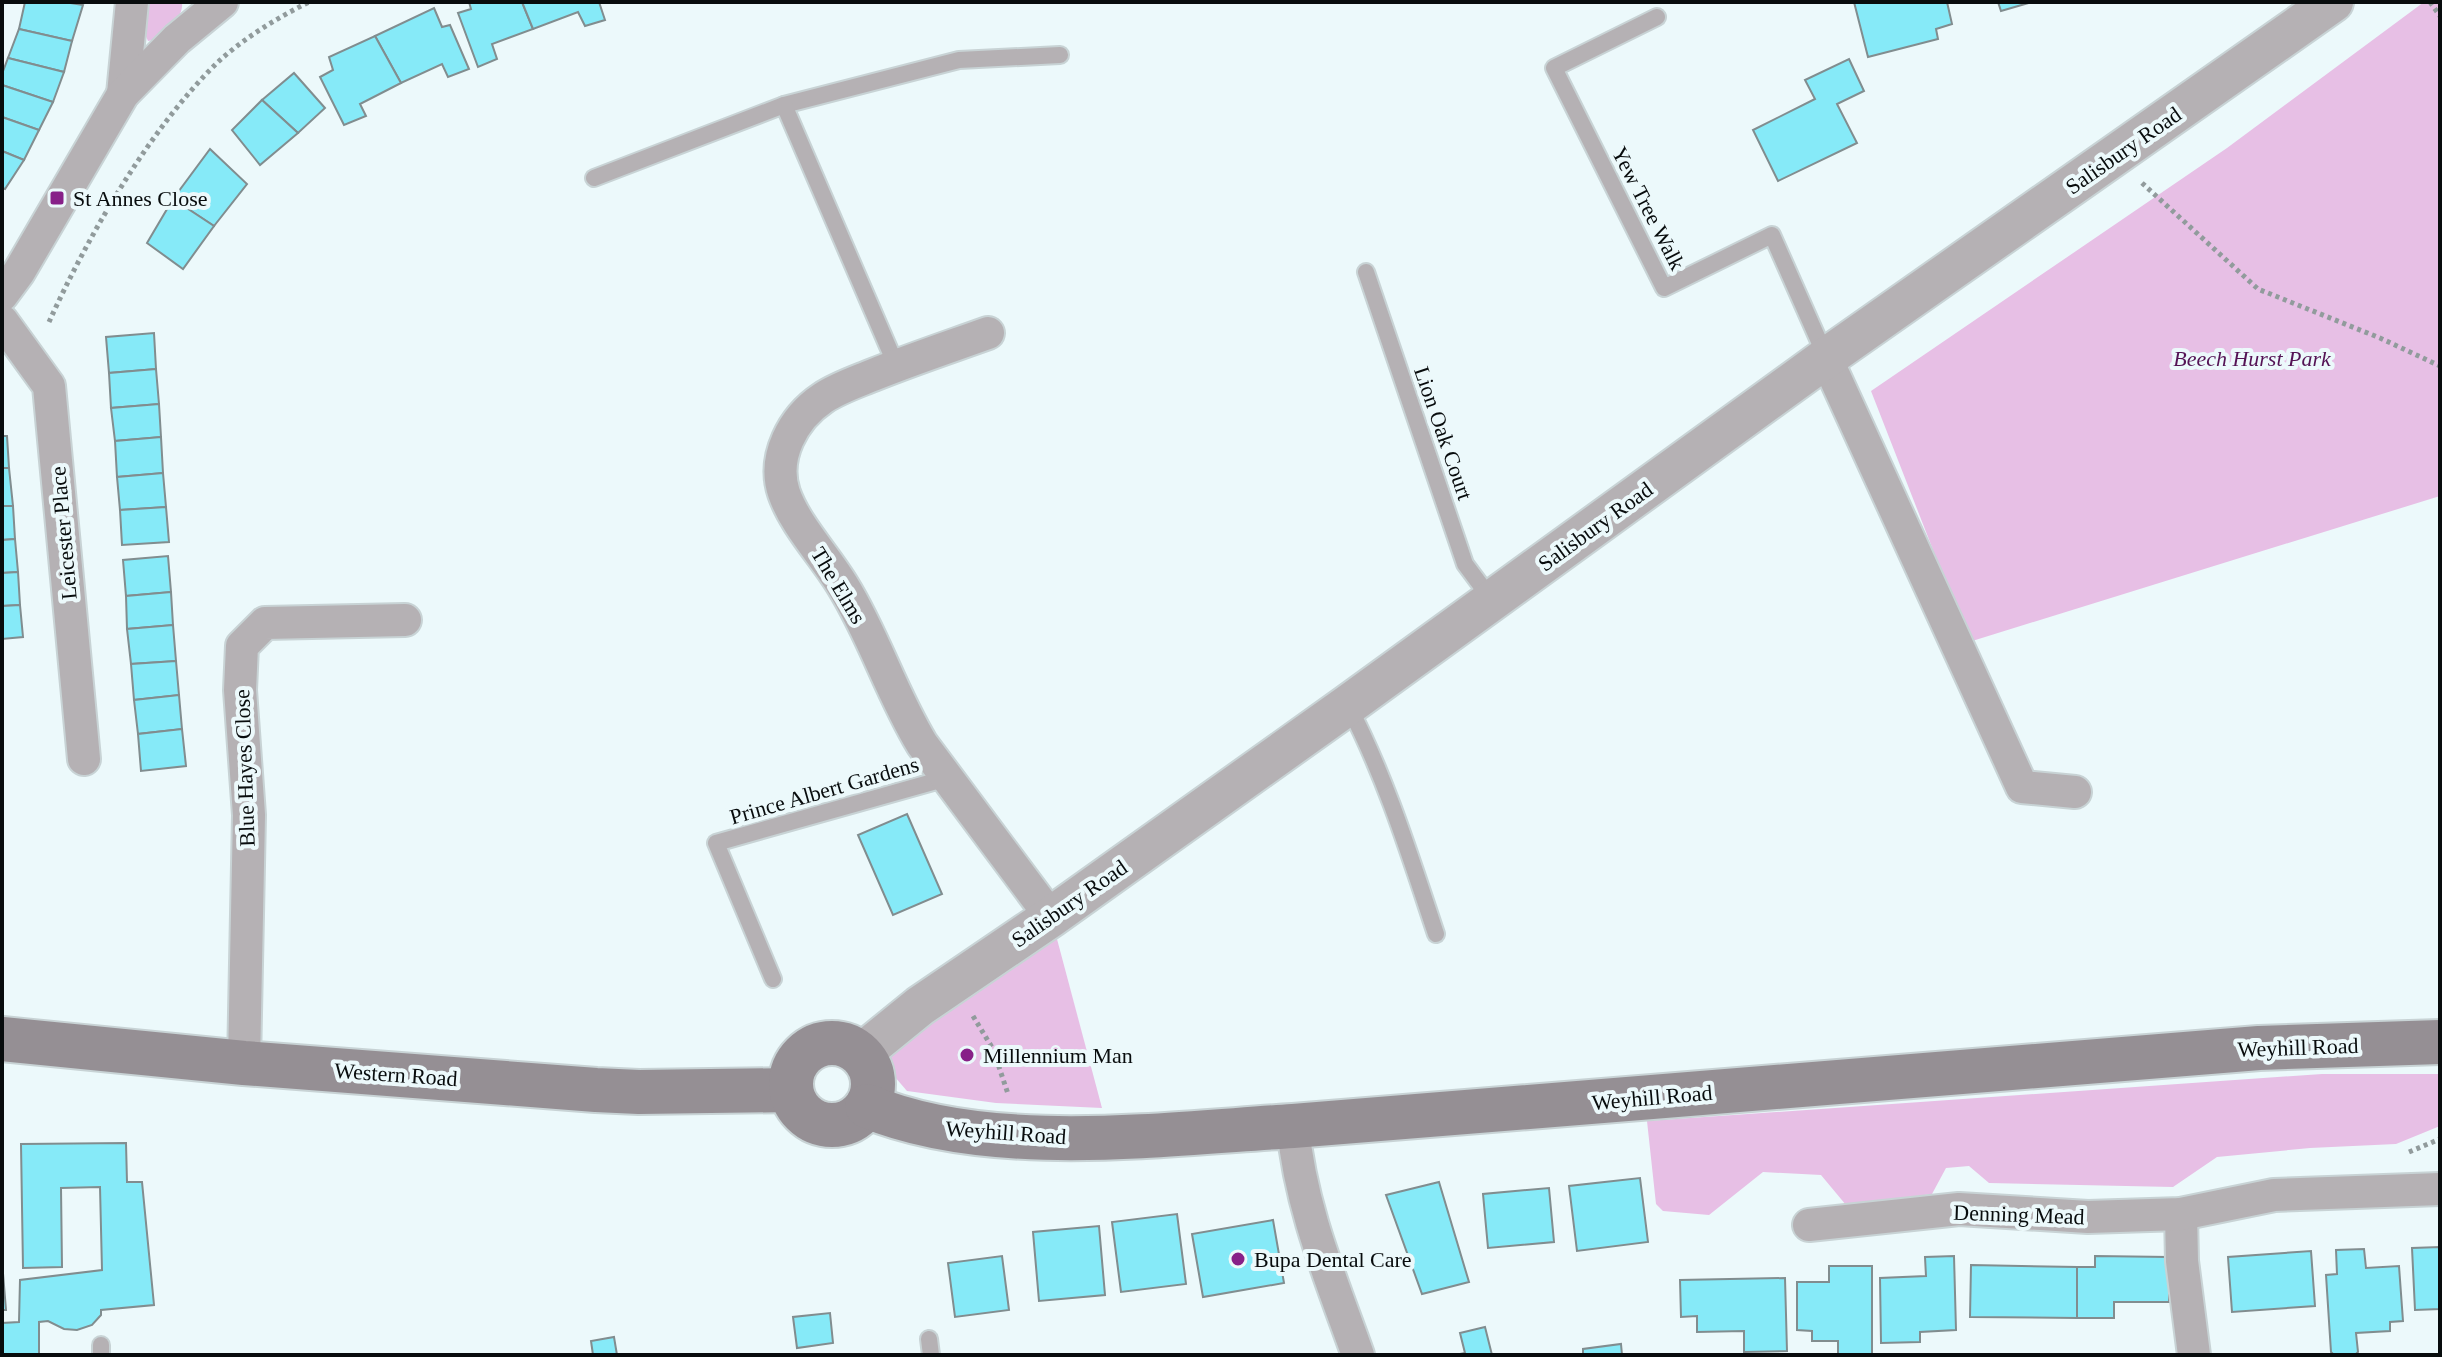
<svg xmlns="http://www.w3.org/2000/svg" width="2442" height="1357" viewBox="0 0 2442 1357" font-family="Georgia,serif">
	<style>
		.green { fill: #e7bfe5 }
		.building { fill: #86eaf8; stroke: #818d8f; stroke-width: 2 }
		.lines { fill: none; stroke-linecap: round; stroke-linejoin: round }
		.service-casing { stroke: #c8d3d5; stroke-width: 20 }
		.minor-casing { stroke: #c8d3d5; stroke-width: 36 }
		.tertiary-casing { stroke: #c8d3d5; stroke-width: 44 }
		.secondary-casing { stroke: #c8d3d5; stroke-width: 48 }
		.path { stroke: #919b9c; stroke-width: 5; stroke-dasharray: 4 4; stroke-linecap: butt }
		.service { stroke: #b5b1b4; stroke-width: 16 }
		.minor { stroke: #b5b1b4; stroke-width: 32 }
		.tertiary { stroke: #b5b1b4; stroke-width: 40 }
		.secondary { stroke: #958f94; stroke-width: 44 }
		.poi-dot { fill: #872088; stroke: #ecf9fb; stroke-width: 3 }
		.labels { text-anchor: middle; stroke-width: 8; stroke-linejoin: round; paint-order: stroke }
		.street-label { font-size: 22px; fill: #080c0d; stroke: #ecf9fb }
		.poi-label { font-size: 22px; fill: #080c0d; stroke: #ecf9fb; text-anchor: start }
		.park-label { font-size: 22px; font-style: italic; fill: #541355; stroke: #ecf9fb }
	</style>
	<rect width="100%" height="100%" fill="#ecf9fb"/>
	<g class="green">
		<path d="M149,2H182C184,20 165,28 153,40L148,41L145,34Z"/>
		<path d="M2424,2H2440V496L1969,642L1871,391L2227,148Z"/>
		<path d="M1053,924L1102,1108L996,1103L907,1091L882,1062L908,1033Z"/>
		<path d="M2322,1074H2440V1126L2396,1144L2310,1148L2217,1157L2173,1187L1989,1183L1969,1166L1946,1168L1932,1194L1846,1205L1821,1175L1763,1172L1709,1215L1663,1211L1656,1204L1647,1121Z"/>
	</g>
	<g class="building">
		<path d="M25,2H64L83,5L72,41L19,29Z"/>
		<path d="M469,2H522L533,29L492,44L497,59L478,67L458,13L471,9Z"/>
		<path d="M522,2H599L605,20L585,26L578,12L533,29Z"/>
		<path d="M1854,2H1947L1952,24L1936,29L1938,39L1868,57Z"/>
		<path d="M1998,2H2032L2001,11Z"/>
		<path d="M434,8L442,27L450,25L469,69L448,77L442,64L401,83L375,36Z"/>
		<path d="M19,29L72,41L64,72L8,58Z"/>
		<path d="M375,36L401,83L360,104L366,116L344,125L320,77L333,70L329,57Z"/>
		<path d="M8,58L64,72L53,102L2,85V74Z"/>
		<path d="M1849,59L1864,91L1837,104L1857,143L1778,181L1753,130L1815,99L1805,80Z"/>
		<path d="M294,73L325,108L298,133L262,100Z"/>
		<path d="M2,85L53,102L39,130L2,117Z"/>
		<path d="M262,100L298,133L260,165L232,130Z"/>
		<path d="M2,117L39,130L24,160L2,151Z"/>
		<path d="M210,149L247,184L214,226L173,199Z"/>
		<path d="M2,151L24,160L5,189L2,188Z"/>
		<path d="M173,199L214,226L183,269L147,243Z"/>
		<path d="M154,333L156,369L109,373L106,337Z"/>
		<path d="M156,369L159,404L111,408L109,373Z"/>
		<path d="M159,404L161,437L115,441L111,408Z"/>
		<path d="M2,436H7L9,468H2Z"/>
		<path d="M161,437L163,473L117,477L115,441Z"/>
		<path d="M2,468H9L13,506H2Z"/>
		<path d="M163,473L166,507L120,510L117,477Z"/>
		<path d="M2,506H13L15,539L2,540Z"/>
		<path d="M166,507L169,542L122,545L120,510Z"/>
		<path d="M15,539L18,572L2,573V540Z"/>
		<path d="M168,556L171,592L126,596L123,560Z"/>
		<path d="M18,572L20,605L2,606V573Z"/>
		<path d="M171,592L173,625L127,629L126,596Z"/>
		<path d="M20,605L23,637L2,639V606Z"/>
		<path d="M173,625L176,661L131,664L127,629Z"/>
		<path d="M176,661L179,695L134,700L131,664Z"/>
		<path d="M179,695L182,729L138,734L134,700Z"/>
		<path d="M182,729L186,766L141,771L138,734Z"/>
		<path d="M907,814L942,894L893,915L858,835Z"/>
		<path d="M126,1143L127,1182H142L154,1305L101,1310V1315L92,1325L77,1330L64,1329L48,1321L39,1322V1355H2V1323L19,1322L20,1280L102,1270L100,1187L61,1188L62,1267L23,1268L21,1144Z"/>
		<path d="M1640,1178L1648,1242L1577,1251L1569,1186Z"/>
		<path d="M1439,1182L1469,1282L1422,1294L1386,1195Z"/>
		<path d="M1549,1188L1554,1242L1488,1248L1483,1194Z"/>
		<path d="M1177,1214L1186,1284L1121,1292L1112,1222Z"/>
		<path d="M1273,1220L1284,1283L1203,1297L1192,1234Z"/>
		<path d="M1099,1226L1105,1295L1039,1301L1033,1232Z"/>
		<path d="M2440,1247V1309L2415,1310L2412,1248Z"/>
		<path d="M2364,1249L2366,1268L2399,1266L2403,1321L2390,1322V1331L2356,1333L2358,1352L2355,1355H2334L2331,1352L2326,1275L2337,1274L2336,1250Z"/>
		<path d="M2311,1251L2315,1306L2232,1312L2228,1257Z"/>
		<path d="M1002,1256L1009,1310L955,1317L948,1263Z"/>
		<path d="M1954,1256L1956,1330L1920,1332V1342L1881,1343L1880,1278L1926,1276L1925,1257Z"/>
		<path d="M2095,1256L2169,1257V1302H2114V1318H2077V1267H2095Z"/>
		<path d="M2,1261L6,1310H2Z"/>
		<path d="M1971,1265L2077,1267V1318L1970,1317Z"/>
		<path d="M1829,1266H1872V1355H1838V1341H1812V1331L1797,1330V1282H1829Z"/>
		<path d="M1785,1278L1787,1351L1744,1352V1331L1697,1332V1316L1681,1317L1680,1280Z"/>
		<path d="M830,1313L833,1343L797,1348L793,1317Z"/>
		<path d="M1485,1327L1492,1355H1455L1465,1353L1460,1333Z"/>
		<path d="M614,1337L617,1355H593L591,1341Z"/>
		<path d="M1621,1344L1622,1355H1583V1349Z"/>
	</g>
	<g class="lines">
		<defs>
			<g id="service">
				<path d="M1657,17L1554,68L1664,288L1772,235L1826,357"/>
				<path d="M784,105L959,60L1060,55"/>
				<path d="M594,178L784,105L896,365"/>
				<path d="M1366,272L1465,564L1491,599"/>
				<path d="M1348,705C1386,778 1410,856 1436,934"/>
				<path d="M773,979L716,843L947,778"/>
				<path d="M929,1339L931,1355"/>
				<path d="M101,1355V1345"/>
			</g>
			<g id="minor">
				<path d="M123,94L132,2"/>
				<path d="M2,295L19,272L123,94L177,39L222,2"/>
				<path d="M2,321L49,386L84,759"/>
				<path d="M988,333C949,347 910,360 873,375C856,382 838,388 823,398C793,418 772,457 784,493C795,525 825,556 843,586C874,636 891,693 922,744L1051,917"/>
				<path d="M1826,358L2022,787L2075,792"/>
				<path d="M244,1063L249,815L240,690L242,646L265,623L405,620"/>
				<path d="M1293,1126C1300,1207 1331,1279 1358,1355"/>
				<path d="M2181,1214L2182,1261L2194,1355"/>
				<path d="M1809,1225L1959,1209L2088,1217L2181,1214L2274,1195L2440,1189"/>
			</g>
			<path id="tertiary" d="M861,1054L920,1006L1051,917L1348,705L1826,358L2333,2"/>
			<g id="secondary">
				<path d="M2,1039L244,1063L596,1090L639,1092L791,1090"/>
				<circle cx="832" cy="1084" r="41"/>
				<path d="M867,1106C989,1157 1163,1134 1293,1126L2259,1048L2440,1042"/>
			</g>
		</defs>
		<use href="#service" class="service-casing"/>
		<use href="#minor" class="minor-casing"/>
		<use href="#tertiary" class="tertiary-casing"/>
		<use href="#secondary" class="secondary-casing"/>
		<g class="path">
			<path d="M2430,2L2440,16"/>
			<path d="M2142,183L2258,289L2380,338L2440,366"/>
			<path d="M49,322C88,236 150,128 218,62C244,38 277,18 309,2"/>
			<path d="M973,1016L993,1049L1008,1094"/>
			<path d="M2409,1152L2440,1139"/>
		</g>
		<use href="#service" class="service"/>
		<use href="#minor" class="minor"/>
		<use href="#tertiary" class="tertiary"/>
		<use href="#secondary" class="secondary"/>
	</g>
	<g class="poi-dot">
		<rect x="49" y="190" width="16" height="16" rx="4"/>
		<circle cx="967" cy="1055" r="8"/>
		<circle cx="1238" cy="1259" r="8"/>
	</g>
	<g class="labels">
		<g class="street-label">
			<text transform="translate(2123 150) rotate(-35)" y="8">Salisbury Road</text>
			<text transform="translate(1649 208) rotate(63)" y="8">Yew Tree Walk</text>
			<text transform="translate(1444 433) rotate(71)" y="8">Lion Oak Court</text>
			<text transform="translate(1595 526) rotate(-36)" y="8">Salisbury Road</text>
			<text transform="translate(63 533) rotate(-95)" y="8">Leicester Place</text>
			<text transform="translate(839 585) rotate(59)" y="8">The Elms</text>
			<text transform="translate(244 768) rotate(-92)" y="8">Blue Hayes Close</text>
			<text transform="translate(824 790) rotate(-16)" y="8">Prince Albert Gardens</text>
			<text transform="translate(1069 903) rotate(-35)" y="8">Salisbury Road</text>
			<text transform="translate(2298 1047) rotate(-2)" y="8">Weyhill Road</text>
			<text transform="translate(396 1074) rotate(4)" y="8">Western Road</text>
			<text transform="translate(1652 1097) rotate(-5)" y="8">Weyhill Road</text>
			<text transform="translate(1006 1132) rotate(4)" y="8">Weyhill Road</text>
			<text transform="translate(2019 1214) rotate(2)" y="8">Denning Mead</text>
		</g>
		<g class="poi-label">
			<text x="73" y="206">St Annes Close</text>
			<text x="983" y="1063">Millennium Man</text>
			<text x="1254" y="1267">Bupa Dental Care</text>
		</g>
		<g class="park-label">
			<text x="2252" y="366">Beech Hurst Park</text>
		</g>
	</g>
	<rect width="2442" height="1357" fill="none" stroke="#080c0d" stroke-width="8"/>
</svg>
